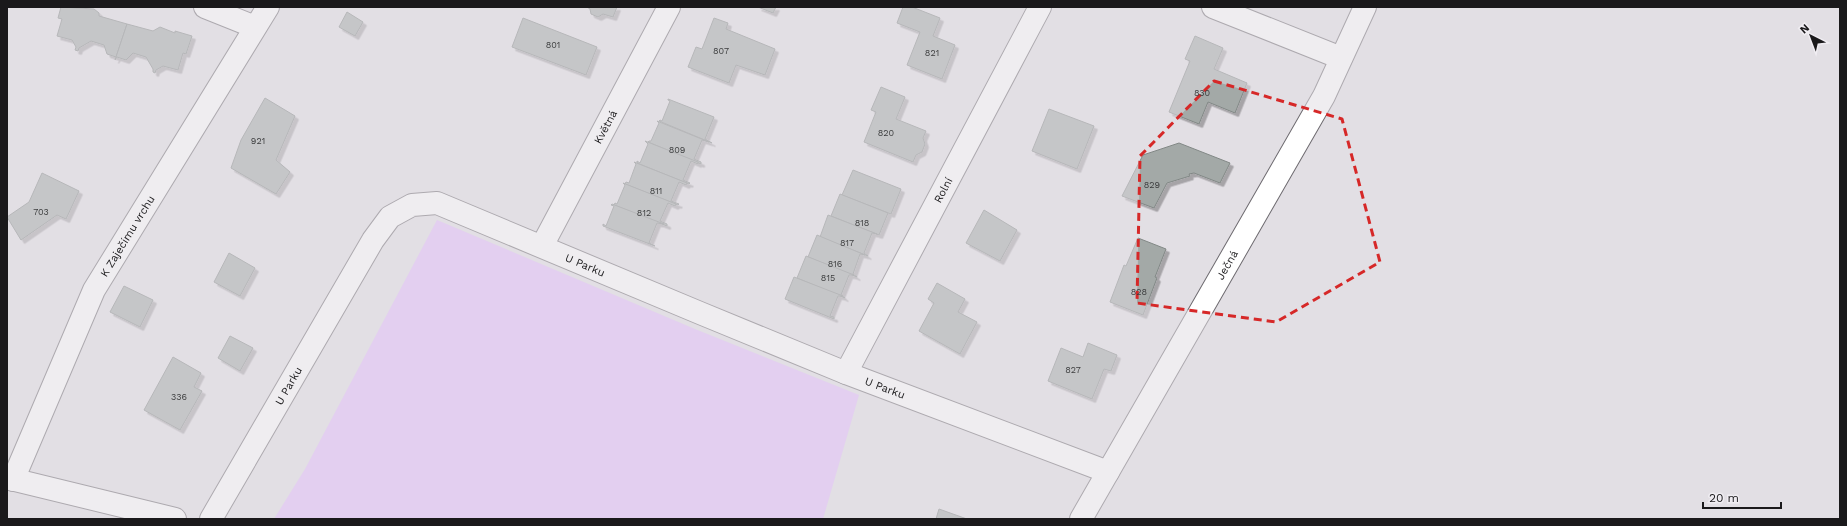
<svg xmlns="http://www.w3.org/2000/svg" width="1847" height="526" viewBox="0 0 1847 526" font-family="'Work Sans',sans-serif">
	<style>
		.green { fill: #e4bdfe }
		.building { fill: #a3a9a7; stroke: #828886; filter: url(#shadow) }
		.lines { fill: none; stroke-linecap: round; stroke-linejoin: round }
		.minor-casing { stroke: #6e6b70; stroke-width: 24 }
		.minor { stroke: #fff; stroke-width: 22 }
		.marked { fill: none; stroke: #d62828; stroke-width: 3; stroke-dasharray: 8 5; stroke-linejoin: round }
		.labels { text-anchor: middle; stroke-width: 3; stroke-linejoin: round; paint-order: stroke }
		.number-label { font-size: 9px; fill: #3c3d3e }
		.street-label { font-size: 11px; fill: #1a191b; stroke: #f0edf2 }
	</style>
	<defs>
		<filter id="shadow"><feDropShadow dx="3.5" dy="3.5" stdDeviation="0" flood-color="#0004"/></filter>
	</defs>
	<rect width="100%" height="100%" fill="#e2dfe4"/>
	<path class="green" d="M437,220L695,329L859,395L823,519H274L305,469Z"/>
	<g class="building">
		<path d="M61,7L94,9L99,13V16L127,24L116,57L107,54L104,45L91,41L79,48L78,51L75,50L76,47L72,40L57,36L62,19L58,18Z"/>
		<path d="M587,7H617L613,17L603,14L598,17L591,14L590,9Z"/>
		<path d="M758,7H776L773,13Z"/>
		<path d="M903,7H912L940,18L933,36L955,45L942,79L907,65L920,32L897,23Z"/>
		<path d="M347,12L363,22L355,36L339,27Z"/>
		<path d="M523,18L597,47L586,75L512,47Z"/>
		<path d="M714,18L728,23L726,29L775,49L765,75L736,65L729,83L688,67L696,47L702,49Z"/>
		<path d="M127,24L153,31L160,27L175,33V31L192,36L186,54L183,53L178,70L163,66L156,70L155,73L153,72V69L146,57L133,53L126,60L117,57L115,60Z"/>
		<path d="M1195,36L1223,48L1214,69L1247,83L1235,113L1208,102L1199,124L1169,112L1190,61L1185,59Z"/>
		<path d="M881,87L905,97L896,119L926,131L923,138L925,144L922,152L916,155L913,162L864,142L876,112L871,110Z"/>
		<path d="M265,98L295,116L276,160L290,172L276,194L231,168L241,140Z"/>
		<path d="M668,99L714,117L705,139L712,143L659,121L660,120L662,121L670,101L668,100Z"/>
		<path d="M1049,109L1094,126L1077,169L1032,151Z"/>
		<path d="M657,121L709,142L702,140L694,159L701,162V164L648,142L649,141H651L659,123Z"/>
		<path d="M645,141L698,162V164L691,161L683,180L690,183L689,184L637,163V161L640,163L648,144Z"/>
		<path d="M1179,143L1230,163L1220,183L1194,173L1189,174L1190,176L1167,183L1154,208L1122,196L1143,155Z"/>
		<path d="M634,162L687,183L686,185L679,182L671,201L679,204L678,205L625,184L626,182L629,183L636,164Z"/>
		<path d="M853,170L901,189L891,214L842,195Z"/>
		<path d="M42,173L79,191L66,219L57,215L21,240L7,217L29,202Z"/>
		<path d="M623,183L676,204L675,206L668,203L660,221L667,224V226L614,205L615,203L617,204L625,185Z"/>
		<path d="M840,194L888,213L879,235L831,216Z"/>
		<path d="M612,204L664,224L657,223L649,243L655,246L603,226V224L606,226L614,206L611,205Z"/>
		<path d="M984,210L1017,230L1000,261L966,243Z"/>
		<path d="M828,215L877,234L872,233L864,253L868,256L820,237Z"/>
		<path d="M817,235L865,255L860,254L853,274L857,277L808,257Z"/>
		<path d="M1138,238L1166,249L1155,277L1157,278L1143,315L1110,302L1124,265L1126,266Z"/>
		<path d="M229,253L255,268L240,296L214,282Z"/>
		<path d="M806,256L854,275H849L841,295L845,298L797,278Z"/>
		<path d="M794,277L843,296H838L830,316L834,317V319L785,299Z"/>
		<path d="M937,283L965,299L958,312L977,322L960,354L919,331L934,303L928,299Z"/>
		<path d="M124,286L153,300L140,327L110,312Z"/>
		<path d="M230,336L253,348L240,371L218,358Z"/>
		<path d="M1088,343L1117,355L1111,371L1104,369L1092,399L1048,381L1061,348L1083,357Z"/>
		<path d="M173,357L201,373L194,387L202,391L180,430L144,410Z"/>
		<path d="M939,509L967,519H936Z"/>
	</g>
	<g class="lines">
		<defs>
			<g id="minor">
				<path d="M205,7L255,27"/>
				<path d="M1213,7L1341,58"/>
				<path id="s1" d="M542,246L669,7"/>
				<path id="s2" d="M846,373L1040,7"/>
				<path d="M7,478L175,519"/>
				<path id="s3" d="M13,480L94,290L268,7"/>
				<path id="s4" d="M211,519L373,240L390,217L412,205L437,203L700,313L846,373L1108,472"/>
				<path id="s5" d="M1081,519L1324,96L1365,7"/>
			</g>
		</defs>
		<use href="#minor" class="minor-casing"/>
		<use href="#minor" class="minor"/>
	</g>
	<path d="M0 0H1847V526H0ZM1214,81L1342,119L1380,262L1276,322L1137,303L1140,156Z" fill="#e2dfe4" fill-opacity=".55" fill-rule="evenodd"/>
	<path class="marked" d="M1214,81L1342,119L1380,262L1276,322L1137,303L1140,156Z"/>
	<g class="labels">
		<g class="number-label">
			<text x="553" y="48">801</text>
			<text x="721" y="54">807</text>
			<text x="932" y="56">821</text>
			<text x="1202" y="96">830</text>
			<text x="886" y="136">820</text>
			<text x="258" y="144">921</text>
			<text x="677" y="153">809</text>
			<text x="1152" y="188">829</text>
			<text x="656" y="194">811</text>
			<text x="41" y="215">703</text>
			<text x="644" y="216">812</text>
			<text x="862" y="226">818</text>
			<text x="847" y="246">817</text>
			<text x="835" y="267">816</text>
			<text x="828" y="281">815</text>
			<text x="1139" y="295">828</text>
			<text x="1073" y="373">827</text>
			<text x="179" y="400">336</text>
		</g>
		<g class="street-label">
			<text dy="4" stroke="none"><textPath href="#s1" startOffset="135">Květná</textPath></text>
			<text dy="4" stroke="none"><textPath href="#s2" startOffset="207">Rolní</textPath></text>
			<text dy="4" stroke="none"><textPath href="#s3" startOffset="270">K Zaječímu vrchu</textPath></text>
			<text dy="4" stroke="none"><textPath href="#s4" startOffset="562">U Parku</textPath></text>
			<text dy="4" stroke="none"><textPath href="#s5" startOffset="293">Ječná</textPath></text>
			<text dy="4" stroke="none"><textPath href="#s4" startOffset="154">U Parku</textPath></text>
			<text dy="4" stroke="none"><textPath href="#s4" startOffset="886">U Parku</textPath></text>
		</g>
	</g>
	<rect width="1847" height="526" fill="none" stroke="#1a191b" stroke-width="16"/>
	<g transform="translate(1811 36) rotate(318)" stroke="#f0edf2" stroke-width="3" paint-order="stroke">
	<path d="M0-3L7 15L0 10L-7 15Z" fill="#1a191b"/>
	<text y="-6" font-size="11" font-weight="bold" text-anchor="middle" fill="#1a191b">N</text>
	</g>
	<path d="M1703 502v6h78v-6" fill="none" stroke="#1a191b" stroke-width="2"/>
	<text x="1709" y="502" font-size="12" fill="#1a191b" stroke="#f0edf2" stroke-width="3" paint-order="stroke">20 m</text>
</svg>
